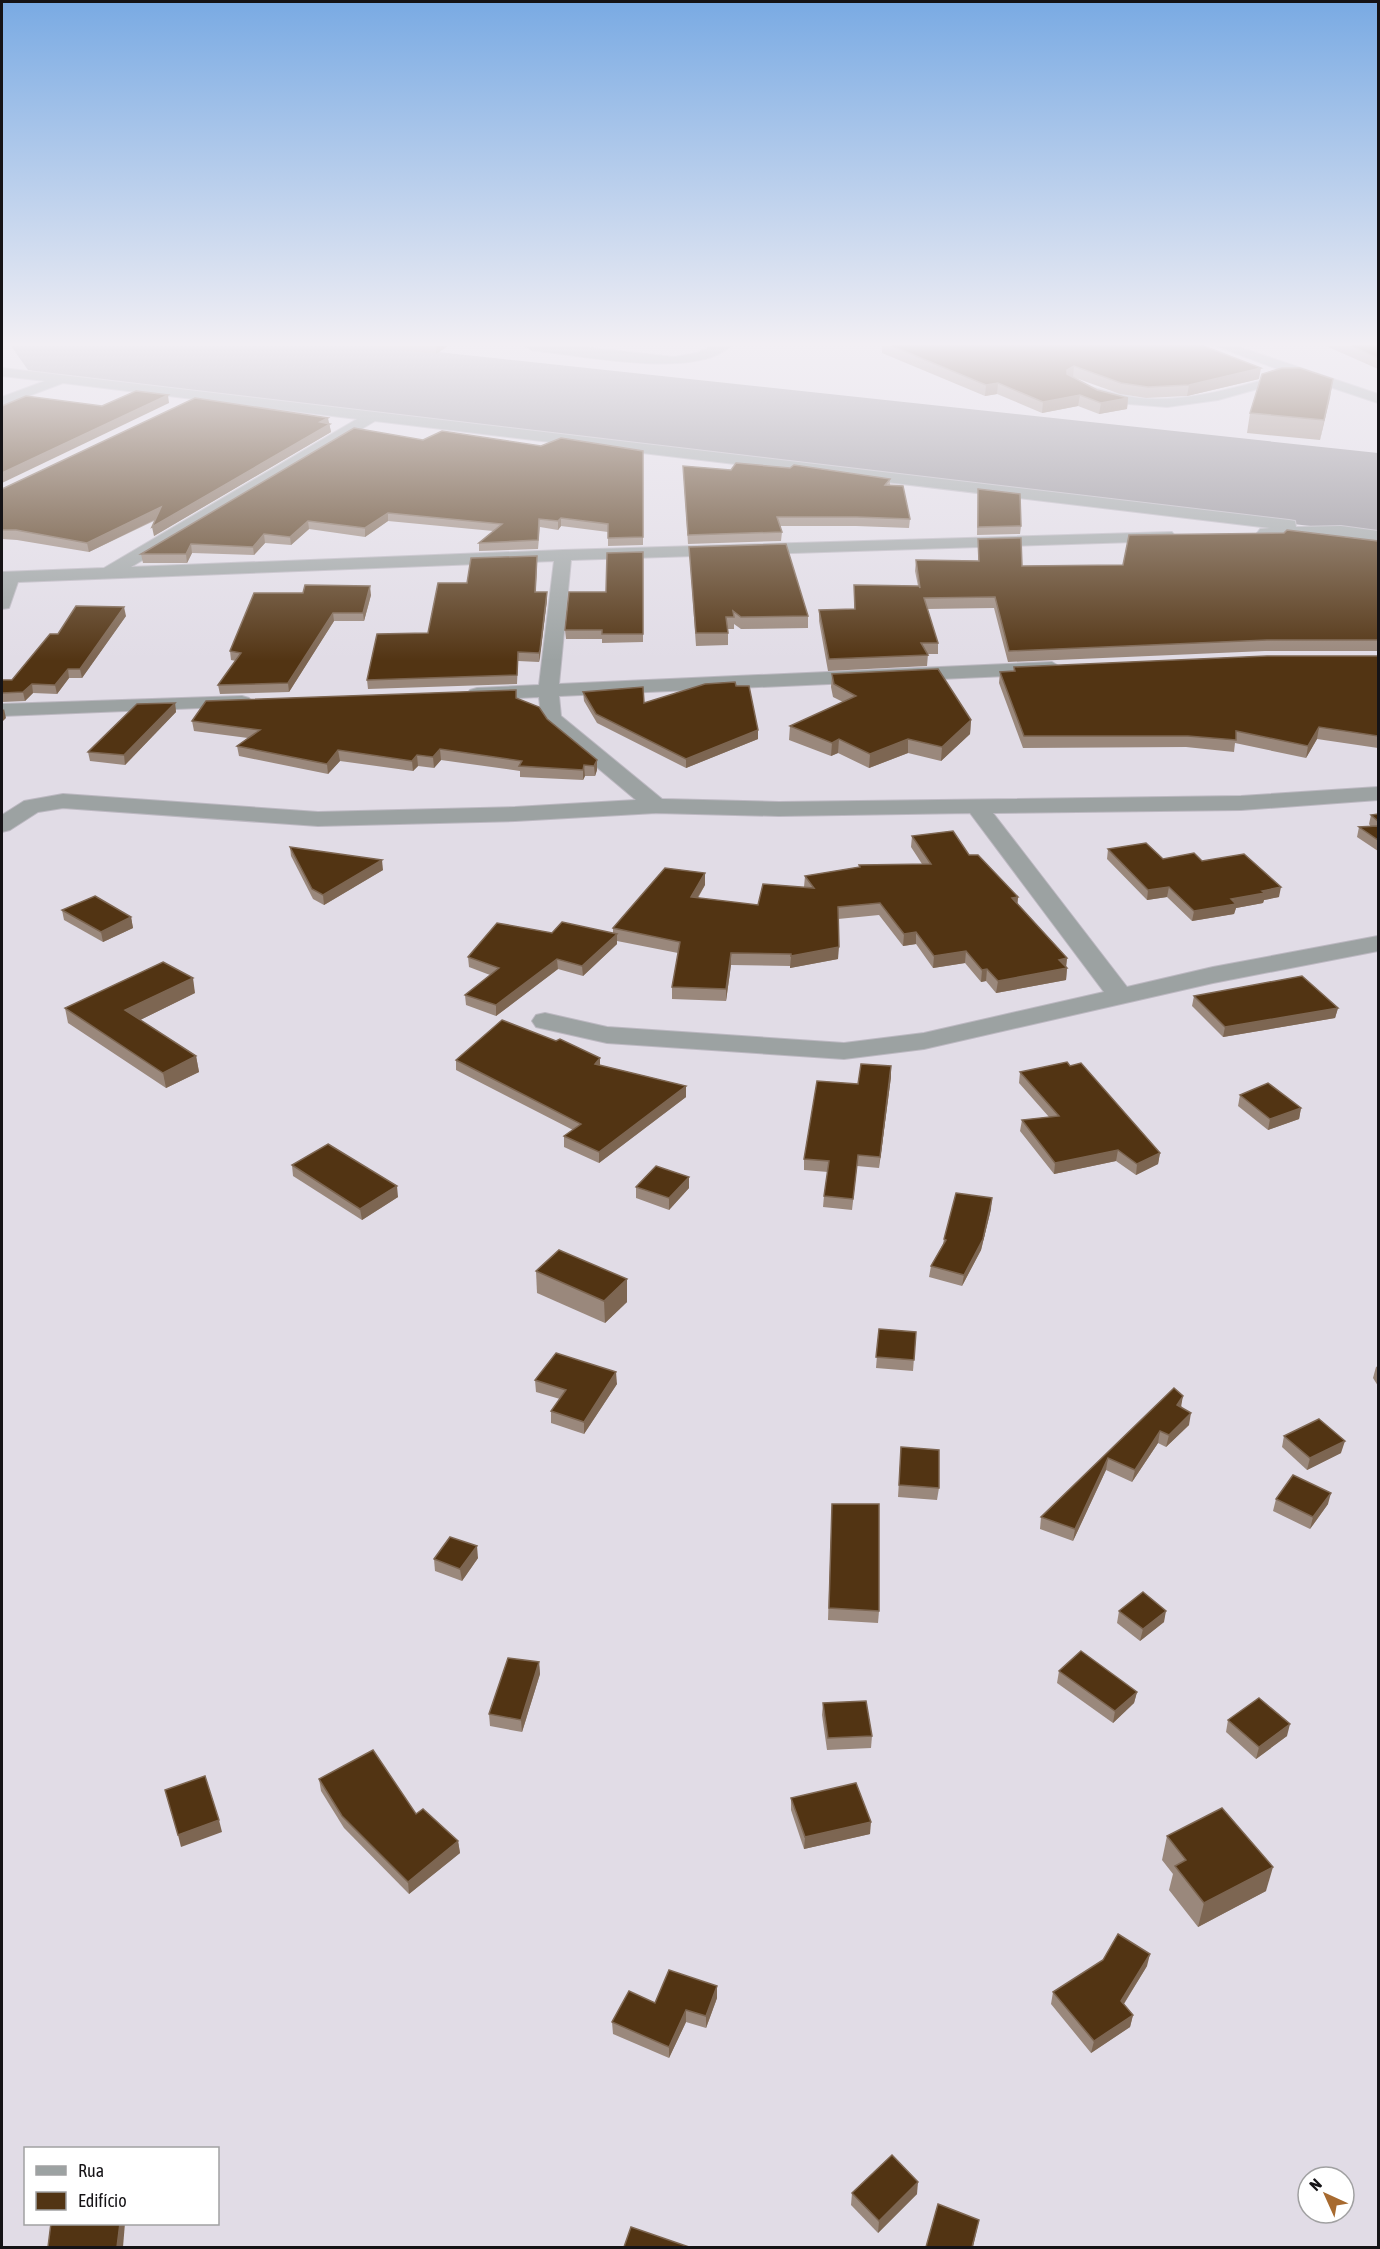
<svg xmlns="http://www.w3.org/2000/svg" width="1380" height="2249" viewBox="0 0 1380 2249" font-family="'Asap Condensed',sans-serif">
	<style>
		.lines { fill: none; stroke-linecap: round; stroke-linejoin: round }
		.runway { fill: #918e94; fill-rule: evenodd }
		.minor-casing { stroke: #bcb8c1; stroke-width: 2 }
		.minor { fill: #9ca2a2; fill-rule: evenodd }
		.wall { fill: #9a887c }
		.shaded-wall { fill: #7d6652 }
		.building { fill: #523413; stroke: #7d6652; stroke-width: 1.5 }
	</style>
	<rect width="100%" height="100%" fill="#e1dce6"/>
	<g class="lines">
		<path class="runway" d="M11,346H382L1378,453V534L67,379L28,370Z"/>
		<defs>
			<g id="minor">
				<path d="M525,346H573L674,357L697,353L712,346H730C697,380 577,355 531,350Z"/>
				<path d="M1216,346H1236L1378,394V403L1300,377L1218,400L1167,407L1116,403L1085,394L1083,391L1090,387C1107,391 1122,396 1139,398C1190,403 1241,386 1288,373Z"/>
				<path d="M2,368L1289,520L1295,521L1296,527L1341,526L1378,531V541L1341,536L1266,538L1257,533L1260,529L1270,528L375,421L131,567L563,550L1172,532L1175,536L1166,541L571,560L559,684L1052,662L1062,668L1052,674L559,696L561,716L662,799L779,802L1241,796L1378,787V800L1241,810L993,813L1127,987L1213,967L1378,936V951L1213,983L924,1049L844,1059L607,1043L536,1027L532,1021L536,1015L545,1013L607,1027L844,1043L924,1033L1104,992L970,813L779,816L656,813L515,821L318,826L63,808L38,812L10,830L2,832V815L24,801L63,794L318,812L515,807L636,800L549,727L541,716L539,697L477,700L470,698L467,694L470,690L477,688L539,685L554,561L18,582L9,608L2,609V572L104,568L357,419L63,383L2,406V397L45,381L2,376Z"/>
				<path d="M242,696L249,698L252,702L249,706L2,716V704Z"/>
			</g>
		</defs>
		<use href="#minor" class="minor-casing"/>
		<use href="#minor" class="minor"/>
	</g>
	<g class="wall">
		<path d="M372,346H448L436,354L372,347Z"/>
		<path d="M882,346H1204L1259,379L1187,396L1146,398L1120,394L1073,377L1097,390L1128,398L1127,409L1099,414L1078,406L1042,413L997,394L985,396L882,353Z"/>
		<path d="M1326,346H1378V369Z"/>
		<path d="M1333,379L1320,440L1247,433L1250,413Z"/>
		<path d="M329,423L331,432L154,536L156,520L89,552L17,540L2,539V489Z"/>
		<path d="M423,440L643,451V545L608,546V532L561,526L558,530L540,527L538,549L479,551V543L493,531L388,521L365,537L309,529L291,545L265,543L254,555L192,553L187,563H143L141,554Z"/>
		<path d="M683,466L731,470L890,479V486L910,519L909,528L856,526H780L782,532L781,541L688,544Z"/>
		<path d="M978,489L1021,526L1020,534L977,535Z"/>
		<path d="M978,539L1022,566L1123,565L1378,541V651H1265L1008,662L994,608L927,609L938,643V654H928L927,666L828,671L819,621V610L854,609V585L918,586L915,571L916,560L978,561Z"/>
		<path d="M689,547L808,616V628L741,629L734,624V629H728V645L696,646Z"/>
		<path d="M643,552V642L602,643V639H566L565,630L606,592Z"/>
		<path d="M537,556L536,592L547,600L540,658L539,662L518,661L517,684L368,689L367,680L428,633Z"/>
		<path d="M371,595L364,621H334L289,692L220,694L218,685L236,661L231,660L230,651Z"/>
		<path d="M126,616L82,678H69L57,694L33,693L25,701L2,702V680H12L58,634Z"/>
		<path d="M1378,656V748L1317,739L1306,758L1235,743L1234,752L1186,747L1023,748L999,683L1000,672L1013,671L1014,667Z"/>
		<path d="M832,674L971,720L970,734L941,761L908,753L869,768L838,753L831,756L789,740L790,726L843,702L833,697L831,687Z"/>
		<path d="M736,686L758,730V739L686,768L597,723L584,701L583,692L644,703Z"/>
		<path d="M517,699L547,719L597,760V770L595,776H585L583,780L520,777V771L441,760L434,768L418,766L413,771L340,761L328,774L239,756L237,746L248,738L194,731L192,721Z"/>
		<path d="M175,703L176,712L125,765L90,761L88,752Z"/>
		<path d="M1378,814V851L1357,837L1359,827H1371L1369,824L1371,815Z"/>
		<path d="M912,836L969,855L1018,897L1017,904L1067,958L1066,966L1067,968L1066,980L996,993L986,981L981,982L965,963L933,968L916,944L903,946L879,915L838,919V959L790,968V966L731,965L726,1001L672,999V987L678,953L617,941V944L583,976L558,969L496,1016L466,1005L465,995L490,975L469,967L468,957L552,933H613V928L705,885L698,898L758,905L804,887L805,876L859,867V865L922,864L911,847Z"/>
		<path d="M290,847L383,870L324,905L313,899L291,856Z"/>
		<path d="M1108,849L1163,859L1202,861L1279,897L1264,900L1263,903L1236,908L1234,914L1192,921L1167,897L1147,900L1107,859Z"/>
		<path d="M62,910L131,917L133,928L103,942L64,920Z"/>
		<path d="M195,993L140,1020L196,1056L199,1072L166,1088L68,1023L65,1008Z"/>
		<path d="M1194,996L1338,1008L1335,1018L1223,1037L1192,1006Z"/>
		<path d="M456,1060L600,1065L686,1086V1097L599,1163L564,1147V1136L573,1130L456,1070Z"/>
		<path d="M1070,1066L1160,1153L1158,1164L1136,1175L1116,1161L1054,1174L1020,1131L1022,1120L1049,1117L1019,1083L1020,1072Z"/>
		<path d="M891,1077L879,1168L857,1166L852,1210L823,1207L824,1196L828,1172L804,1170V1159L858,1084Z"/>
		<path d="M1240,1095L1301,1108L1299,1119L1268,1130L1238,1106Z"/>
		<path d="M292,1165L398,1197L362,1220L293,1176Z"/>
		<path d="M636,1187L689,1188L669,1210L636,1198Z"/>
		<path d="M991,1209L981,1250L962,1286L929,1277L931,1266L943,1244L944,1239Z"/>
		<path d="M536,1271L627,1279V1302L605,1323L537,1293Z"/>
		<path d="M879,1329L916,1332L913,1371L876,1368Z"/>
		<path d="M1378,1366V1386L1373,1378L1376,1367Z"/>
		<path d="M535,1380L617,1384L584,1434L551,1423V1411L560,1399L536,1392Z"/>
		<path d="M1174,1388L1189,1425L1166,1447L1158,1443L1132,1482L1106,1470L1073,1541L1040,1529L1041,1517Z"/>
		<path d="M1284,1436L1341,1453L1307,1470L1282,1447Z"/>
		<path d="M901,1447L939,1488L937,1500L898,1497Z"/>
		<path d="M1276,1499L1328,1504L1310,1529L1273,1511Z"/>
		<path d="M832,1504L879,1611L878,1623L828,1620Z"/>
		<path d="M478,1558L462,1581L435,1571L434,1559Z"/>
		<path d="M1119,1611L1164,1622L1140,1641L1117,1623Z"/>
		<path d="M539,1662L540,1674L522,1732L490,1726L489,1714Z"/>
		<path d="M1059,1671L1137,1692L1134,1703L1113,1723L1057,1683Z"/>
		<path d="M823,1703L872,1736L871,1748L827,1750L822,1715Z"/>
		<path d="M1228,1720L1287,1736L1256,1759L1226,1732Z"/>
		<path d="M319,1779L458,1841L460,1853L409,1894L344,1828L321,1791Z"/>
		<path d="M791,1798L870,1834L804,1849L791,1810Z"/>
		<path d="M1167,1836L1266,1891L1198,1927L1169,1890L1173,1874L1162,1860Z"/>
		<path d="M1147,1966L1124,2004L1133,2015L1130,2027L1091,2053L1051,2004L1053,1992Z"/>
		<path d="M717,1998L706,2028L686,2022L669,2058L613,2034L612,2022L655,2003Z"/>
		<path d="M852,2193L917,2194L878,2233L851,2205Z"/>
	</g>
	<g class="shaded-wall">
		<path d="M436,346H448L436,354Z"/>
		<path d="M1074,366L1073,377L1066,381L1067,370Z"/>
		<path d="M1261,368L1259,379L1187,396L1189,385Z"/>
		<path d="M1333,379L1330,398L1320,440L1324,420Z"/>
		<path d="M998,383L997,394L985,396L986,385Z"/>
		<path d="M168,395L169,403L2,483V473Z"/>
		<path d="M1080,395L1078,406L1042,413L1043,402Z"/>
		<path d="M1128,398L1127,409L1099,414L1101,403Z"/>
		<path d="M328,418L331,432L154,536L152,527L320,422Z"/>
		<path d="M161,507L162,516L89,552L87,543Z"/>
		<path d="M388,513V521L365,537V528Z"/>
		<path d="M561,518V526L558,530V521Z"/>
		<path d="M308,521L309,529L291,545L290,537Z"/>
		<path d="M264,534L265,543L254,555L253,547Z"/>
		<path d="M191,544L192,553L187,563L186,554Z"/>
		<path d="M537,556V564L535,601V592Z"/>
		<path d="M370,586L371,595L364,621L363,613Z"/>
		<path d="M547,592V600L539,662V653Z"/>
		<path d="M124,607L126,616L82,678L80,669Z"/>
		<path d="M333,613L334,621L289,692L288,683Z"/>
		<path d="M68,669L69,678L57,694L55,685Z"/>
		<path d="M32,684L33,693L25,701L23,692Z"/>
		<path d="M175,703L176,712L125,765L124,755Z"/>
		<path d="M4,709L6,718L2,722V711Z"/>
		<path d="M971,720L970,734L941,761L942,747Z"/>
		<path d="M1319,727L1317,739L1306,758L1308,746Z"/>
		<path d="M758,730V739L686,768V759Z"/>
		<path d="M839,739L838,753L831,756L832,743Z"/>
		<path d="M908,739V753L869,768L870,754Z"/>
		<path d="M440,749L441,760L434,768L433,757Z"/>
		<path d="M338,750L340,761L328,774L327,764Z"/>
		<path d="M417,755L418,766L413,771L412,761Z"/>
		<path d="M597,760V770L595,776L594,766Z"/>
		<path d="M584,765L585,776L583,780V770Z"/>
		<path d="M382,860L383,870L324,905L323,895Z"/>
		<path d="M705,873V885L691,908V897Z"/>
		<path d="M1169,887L1167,897L1147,900L1148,890Z"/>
		<path d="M1281,887L1279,897L1264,900L1263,903L1236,908L1234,914L1192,921L1194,911L1262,891Z"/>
		<path d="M1018,897L1017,909L1012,898Z"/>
		<path d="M131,917L133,928L103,942L101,932Z"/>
		<path d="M916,932V944L903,946L904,934Z"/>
		<path d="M617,934V944L583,976L582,966Z"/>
		<path d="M839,947L838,959L790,968L791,956Z"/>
		<path d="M966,951L965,963L933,968L934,956Z"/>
		<path d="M731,953V965L726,1001V989Z"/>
		<path d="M1067,958L1066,968H1067L1066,980L996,993L998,981L1059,960Z"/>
		<path d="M557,959L558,969L496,1016V1005Z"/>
		<path d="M987,969L986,981L981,982L982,970Z"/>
		<path d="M193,978L195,993L128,1026L125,1010Z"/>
		<path d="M1338,1008L1335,1018L1223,1037L1225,1027Z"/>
		<path d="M196,1056L199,1072L166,1088L163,1073Z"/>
		<path d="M600,1058V1068L595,1064Z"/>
		<path d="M891,1066V1077L879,1168L880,1157Z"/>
		<path d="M686,1086V1097L599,1163V1152Z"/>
		<path d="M1301,1108L1299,1119L1268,1130L1270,1119Z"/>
		<path d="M1118,1150L1116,1161L1054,1174L1055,1163Z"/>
		<path d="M1160,1153L1158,1164L1136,1175L1137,1164Z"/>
		<path d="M689,1177V1188L669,1210V1198Z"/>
		<path d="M397,1186L398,1197L362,1220L360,1209Z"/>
		<path d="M992,1198L991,1209L981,1250L962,1286L964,1275Z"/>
		<path d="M627,1279V1302L605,1323L604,1301Z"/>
		<path d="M616,1372L617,1384L584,1434V1422Z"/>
		<path d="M1183,1396L1181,1407L1177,1405Z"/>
		<path d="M1191,1413L1189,1425L1166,1447L1169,1435Z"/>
		<path d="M1160,1431L1158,1443L1132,1482L1135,1470Z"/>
		<path d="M1345,1441L1341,1453L1307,1470L1310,1458Z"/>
		<path d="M1108,1458L1106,1470L1073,1541L1075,1529Z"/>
		<path d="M1331,1493L1328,1504L1310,1529L1313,1517Z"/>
		<path d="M477,1546L478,1558L462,1581L460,1569Z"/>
		<path d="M1166,1611L1164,1622L1140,1641L1143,1629Z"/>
		<path d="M539,1662L540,1674L522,1732L521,1720Z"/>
		<path d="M1137,1692L1134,1703L1113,1723L1115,1711Z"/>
		<path d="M1290,1724L1287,1736L1256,1759L1259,1747Z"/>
		<path d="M219,1820L222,1832L181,1847L178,1835Z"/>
		<path d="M871,1822L870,1834L804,1849L805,1837Z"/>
		<path d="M458,1841L460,1853L409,1894L408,1882Z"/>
		<path d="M1273,1867L1266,1891L1198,1927L1204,1903Z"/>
		<path d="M1150,1954L1147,1966L1118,2013L1121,2001Z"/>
		<path d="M717,1986V1998L706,2028V2016Z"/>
		<path d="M686,2010V2022L669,2058V2047Z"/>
		<path d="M1133,2015L1130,2027L1091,2053L1094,2041Z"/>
		<path d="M918,2182L917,2194L878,2233L879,2221Z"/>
		<path d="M979,2220L973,2247H972Z"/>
		<path d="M120,2223H125L123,2247H117Z"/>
	</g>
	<g class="building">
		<path d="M892,346H1204L1261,368L1189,385L1148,387L1121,383L1074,366L1067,370V374L1097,390L1128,398L1101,403L1080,395L1043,402L998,383L986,385Z"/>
		<path d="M1352,346H1378V358Z"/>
		<path d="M1282,368H1300L1333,379L1324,420L1250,413L1262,374Z"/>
		<path d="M136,391L168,395L2,473V406L26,396L102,406Z"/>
		<path d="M195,398L328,418L320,422L330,424L152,527L161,507L87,543L16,530H2V489Z"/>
		<path d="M354,428L423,440L442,431L541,446L561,438L643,451V537L608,538V524L561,518L558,521L539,519L538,540L479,543L502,524L388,513L365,528L308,521L290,537L264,534L253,547L191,544L186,554H141Z"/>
		<path d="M736,463L790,468L794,465L890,479L885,485L903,486L910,519L857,517H777L782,532L688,535L683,466L731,470Z"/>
		<path d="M978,489L1020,494L1021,526L978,527Z"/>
		<path d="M1287,530L1378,541V640H1267L1009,651L995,597L924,598L938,643H921L928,655L829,659L819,610L855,609L854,585L919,586L920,588L916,560L979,561L978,539L1021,538L1022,566L1123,565L1129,535L1284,533Z"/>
		<path d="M786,544L808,616L741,617L733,611L734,617H726L728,633H696L689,547Z"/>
		<path d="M643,552V634H602V630H565L569,592H606L607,553Z"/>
		<path d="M537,556L535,592H547L540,650L539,653L518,652L517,675L367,680L377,634L428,633L438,583H467L471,558Z"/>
		<path d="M305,585L370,586L363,613H333L288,683L218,685L241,653L230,651L254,593H303Z"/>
		<path d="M76,606L124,607L80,669H68L55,685L32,684L23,692L2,693V680H12L50,634H58Z"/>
		<path d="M1267,656H1378V736L1319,727L1308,746L1236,731V740L1188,736H1024L1000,672L1015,671L1014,667Z"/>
		<path d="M938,669L971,720L942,747L908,739L870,754L839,739L832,743L790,726L856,696L834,684L832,674Z"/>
		<path d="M735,682L736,686H749L758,730L686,759L596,714L583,692L643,687L644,703L705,684Z"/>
		<path d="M516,690V698L539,707L547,719L597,760L594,766L584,765L583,770L519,766L522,761L440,749L433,757L417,755L412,761L338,750L327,764L237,746L260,730L192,721L206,701Z"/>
		<path d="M175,703L124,755L88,752L137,704Z"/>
		<path d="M1378,814V821L1371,815Z"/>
		<path d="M1378,826V840L1359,827Z"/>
		<path d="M953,831L969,855H978L1018,897L1012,898L1067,958L1059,960L1067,968L998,981L987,969L982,970L966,951L934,956L916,932L904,934L880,903L838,907L839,947L791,956V954L731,953L726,989L672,987L680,942L613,928L665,868L705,873L691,897L758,905L763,884L814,888L805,876L860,867L859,865L931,864L912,836Z"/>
		<path d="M1146,843L1163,859L1194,853L1202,861L1244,854L1281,887L1262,891L1265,893L1231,899L1236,904L1194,911L1169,887L1148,890L1108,849Z"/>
		<path d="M290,847L382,860L323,895L312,889Z"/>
		<path d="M95,896L131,917L101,932L62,910Z"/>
		<path d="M562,922L617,934L582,966L557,959L496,1005L465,995L499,968L468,957L497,923L552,933Z"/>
		<path d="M163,962L193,978L125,1010L196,1056L163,1073L65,1008Z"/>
		<path d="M1302,976L1338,1008L1225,1027L1194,996Z"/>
		<path d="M502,1020L556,1041L560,1039L600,1058L595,1064L686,1086L599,1152L564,1136L581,1124L456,1060Z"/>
		<path d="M1067,1062L1070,1066L1081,1063L1160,1153L1137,1164L1118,1150L1055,1163L1022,1120L1059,1116L1020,1072Z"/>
		<path d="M861,1064L891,1066L880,1157L858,1155L853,1199L824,1196L829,1161L804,1159L817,1081L858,1084Z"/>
		<path d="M1268,1083L1301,1108L1270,1119L1240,1095Z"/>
		<path d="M328,1144L397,1186L360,1209L292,1165Z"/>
		<path d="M656,1166L689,1177L669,1198L636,1187Z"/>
		<path d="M956,1193L992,1198L983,1239L964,1275L931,1266L946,1240L944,1239Z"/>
		<path d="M559,1250L627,1279L604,1301L536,1271Z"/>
		<path d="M879,1329L916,1332L914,1360L876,1357Z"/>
		<path d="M556,1353L616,1372L584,1422L551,1411L566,1390L535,1380Z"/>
		<path d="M1174,1388L1183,1396L1177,1405L1191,1413L1169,1435L1160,1431L1135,1470L1108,1458L1075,1529L1041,1517Z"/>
		<path d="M1319,1419L1345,1441L1310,1458L1284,1436Z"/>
		<path d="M901,1447L939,1450V1488L899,1485Z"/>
		<path d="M1293,1475L1331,1493L1313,1517L1276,1499Z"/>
		<path d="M832,1504H879V1611L829,1608Z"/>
		<path d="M450,1537L477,1546L460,1569L434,1559Z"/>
		<path d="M1143,1592L1166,1611L1143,1629L1119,1611Z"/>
		<path d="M1081,1651L1137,1692L1115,1711L1059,1671Z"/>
		<path d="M508,1658L539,1662L521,1720L489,1714Z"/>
		<path d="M1259,1698L1290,1724L1259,1747L1228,1720Z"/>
		<path d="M866,1701L872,1736L828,1738L823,1703Z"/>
		<path d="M373,1750L416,1814L423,1809L458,1841L408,1882L342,1816L319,1779Z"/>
		<path d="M205,1776L219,1820L178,1835L165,1790Z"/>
		<path d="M856,1783L871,1822L805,1837L791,1798Z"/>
		<path d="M1222,1808L1273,1867L1204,1903L1175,1866L1186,1860L1167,1836Z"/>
		<path d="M1118,1934L1150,1954L1121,2001L1133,2015L1094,2041L1053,1992L1103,1960Z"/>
		<path d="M669,1970L717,1986L706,2016L686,2010L669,2047L612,2022L629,1991L655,2003Z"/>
		<path d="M892,2155L918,2182L879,2221L852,2193Z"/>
		<path d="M938,2204L979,2220L972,2247H926Z"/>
		<path d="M51,2223H120L117,2247H48Z"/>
		<path d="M631,2227L689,2247H624Z"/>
	</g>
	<linearGradient id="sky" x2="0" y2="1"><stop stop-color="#79aae3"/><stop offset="0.52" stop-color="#f2eff4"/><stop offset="1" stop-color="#f2eff4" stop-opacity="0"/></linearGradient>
	<rect width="1380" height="661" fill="url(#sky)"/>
	<rect width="1380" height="2249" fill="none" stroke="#151316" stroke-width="6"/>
	<rect x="24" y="2147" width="195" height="78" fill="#ffffff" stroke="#a1a1a2" stroke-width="1.5"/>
	<rect x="36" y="2166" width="30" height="9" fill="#9ca2a2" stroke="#a1a1a2" stroke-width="1.5"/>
	<text x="78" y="2177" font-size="18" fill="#151316">Rua</text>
	<rect x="36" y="2192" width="30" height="18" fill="#523413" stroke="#a1a1a2" stroke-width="1.5"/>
	<text x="78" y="2207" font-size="18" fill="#151316">Edifício</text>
	<g transform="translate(1326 2195) rotate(315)"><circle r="28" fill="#ffffff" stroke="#a1a1a2" stroke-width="1.5"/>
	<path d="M0-4.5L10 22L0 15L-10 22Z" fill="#a76a2f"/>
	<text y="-9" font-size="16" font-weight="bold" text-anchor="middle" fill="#151316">N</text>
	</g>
</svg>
